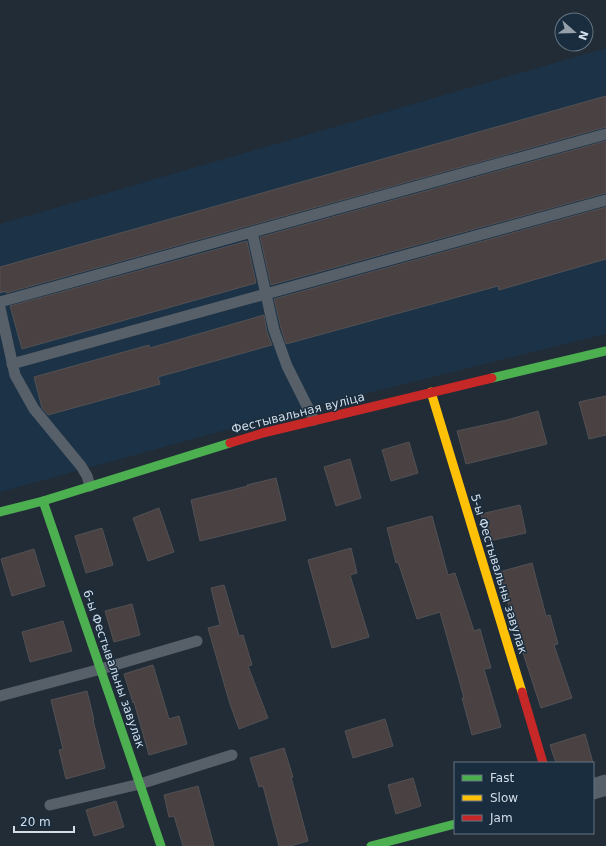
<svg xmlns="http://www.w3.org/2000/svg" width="606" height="846" viewBox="0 0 606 846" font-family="'DejaVu Sans',sans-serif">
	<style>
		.built { fill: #1c3246 }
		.building { fill: #4a4142; stroke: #525154 }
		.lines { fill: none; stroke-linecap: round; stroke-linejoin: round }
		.lane { stroke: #576069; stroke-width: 11 }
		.street { stroke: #576069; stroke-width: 21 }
		.fast { stroke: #4caf50; stroke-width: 9 }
		.slow { stroke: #ffc107; stroke-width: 9 }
		.jam { stroke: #c62828; stroke-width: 9 }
		.labels { text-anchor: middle; stroke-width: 3; stroke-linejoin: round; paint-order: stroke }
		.street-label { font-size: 12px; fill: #d3dee9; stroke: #1a2d3e }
	</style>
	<rect width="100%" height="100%" fill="#222c36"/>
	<path class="built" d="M606,48V334L292,412L0,492V224Z"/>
	<g class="building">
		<path d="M606,96V127L6,293V291L0,293V267Z"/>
		<path d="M606,141V193L271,285L260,237Z"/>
		<path d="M606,207V259L499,290L498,286L286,344L281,328L274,299Z"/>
		<path d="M247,241L256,283L22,349L10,306Z"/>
		<path d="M264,315L267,332L272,345L158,377L160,384L48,415L42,408L34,377L149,345L150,348Z"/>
		<path d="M606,396V435L589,439L579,402Z"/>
		<path d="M538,411L547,444L466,464L457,431L507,420Z"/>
		<path d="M409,442L418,473L391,481L382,450Z"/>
		<path d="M350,459L361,498L336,506L324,467Z"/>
		<path d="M276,478L286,520L200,541L191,500L248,486L247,485Z"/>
		<path d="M520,505L526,533L489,541L481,514Z"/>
		<path d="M159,508L174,552L148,561L133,518Z"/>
		<path d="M432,516L448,575L455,573L474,631L480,629L491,668L484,669L501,727L472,735L462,698H464L440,612L417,619L398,562L396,563L387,528Z"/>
		<path d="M102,528L113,565L86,573L75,536Z"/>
		<path d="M351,548L357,573L350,575L369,637L332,648L308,560Z"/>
		<path d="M34,549L45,586L12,596L1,559Z"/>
		<path d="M532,563L546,616L550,615L558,644L554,645L572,698L541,708L524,656L499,572Z"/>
		<path d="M224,585L239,636L243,635L252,665L248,666L268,718L239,729L230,704L208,628L220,625L211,588Z"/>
		<path d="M132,604L140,635L114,642L105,611Z"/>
		<path d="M63,621L72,651L30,662L22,632Z"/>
		<path d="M153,665L169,719L179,716L187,744L149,755L134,702L133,703L124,674Z"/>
		<path d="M87,691L94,720H93L105,768L66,779L59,750L63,749L51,700Z"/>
		<path d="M385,719L393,746L353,758L345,731Z"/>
		<path d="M585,734L593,763H556L550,745Z"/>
		<path d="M284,748L293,777H291L308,841L290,846H279L263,786L259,787L250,758Z"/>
		<path d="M413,778L421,806L396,814L388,785Z"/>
		<path d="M198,786L214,846H183L174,816L169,817L164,795Z"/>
		<path d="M116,801L124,827L94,836L86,810Z"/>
	</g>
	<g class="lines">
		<g class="lane">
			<path d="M252,232L606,134"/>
			<path d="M0,302L252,232L274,330L287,366L314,420"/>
			<path d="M0,308L15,375L34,409L81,466L87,476L90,486"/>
			<path d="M12,364L606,200"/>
			<path d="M0,696L101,669L197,641"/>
			<path d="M50,805L140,784L232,755"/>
		</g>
		<path class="street" d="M593,789L606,785"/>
		<g class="fast">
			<path d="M492,378L606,351"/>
			<path d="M43,501L161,846"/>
			<path d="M0,512L43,501L230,443"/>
			<path d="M371,846L455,824"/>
		</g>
		<path class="slow" d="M431,392L522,692"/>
		<g class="jam">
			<path d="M230,443L263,433L492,378"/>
			<path d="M522,692L543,763"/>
		</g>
	</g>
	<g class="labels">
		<g class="street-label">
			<text transform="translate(298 413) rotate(-14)" y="4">Фестывальная вуліца</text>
			<text transform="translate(499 574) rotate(73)" y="4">5-ы Фестывальны завулак</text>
			<text transform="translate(114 669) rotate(71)" y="4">6-ы Фестывальны завулак</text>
		</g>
	</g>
	<rect x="454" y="762" width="140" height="72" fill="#1a2d3e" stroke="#647482"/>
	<rect x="462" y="775" width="20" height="6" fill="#4caf50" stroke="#647482"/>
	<text x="490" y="782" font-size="12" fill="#d3dee9">Fast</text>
	<rect x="462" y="795" width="20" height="6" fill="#ffc107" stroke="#647482"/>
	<text x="490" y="802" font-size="12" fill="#d3dee9">Slow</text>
	<rect x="462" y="815" width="20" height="6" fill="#c62828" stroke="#647482"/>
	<text x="490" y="822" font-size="12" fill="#d3dee9">Jam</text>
	<g transform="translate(574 32) rotate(110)"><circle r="19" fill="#1a2d3e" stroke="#647482"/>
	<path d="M0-3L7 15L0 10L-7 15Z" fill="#95a0aa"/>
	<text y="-6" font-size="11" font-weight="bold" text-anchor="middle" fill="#d3dee9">N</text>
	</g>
	<path d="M14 826v6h60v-6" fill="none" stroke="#d3dee9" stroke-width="2"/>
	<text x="20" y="826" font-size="12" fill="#d3dee9" stroke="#1a2d3e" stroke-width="3" paint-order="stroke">20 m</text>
</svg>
